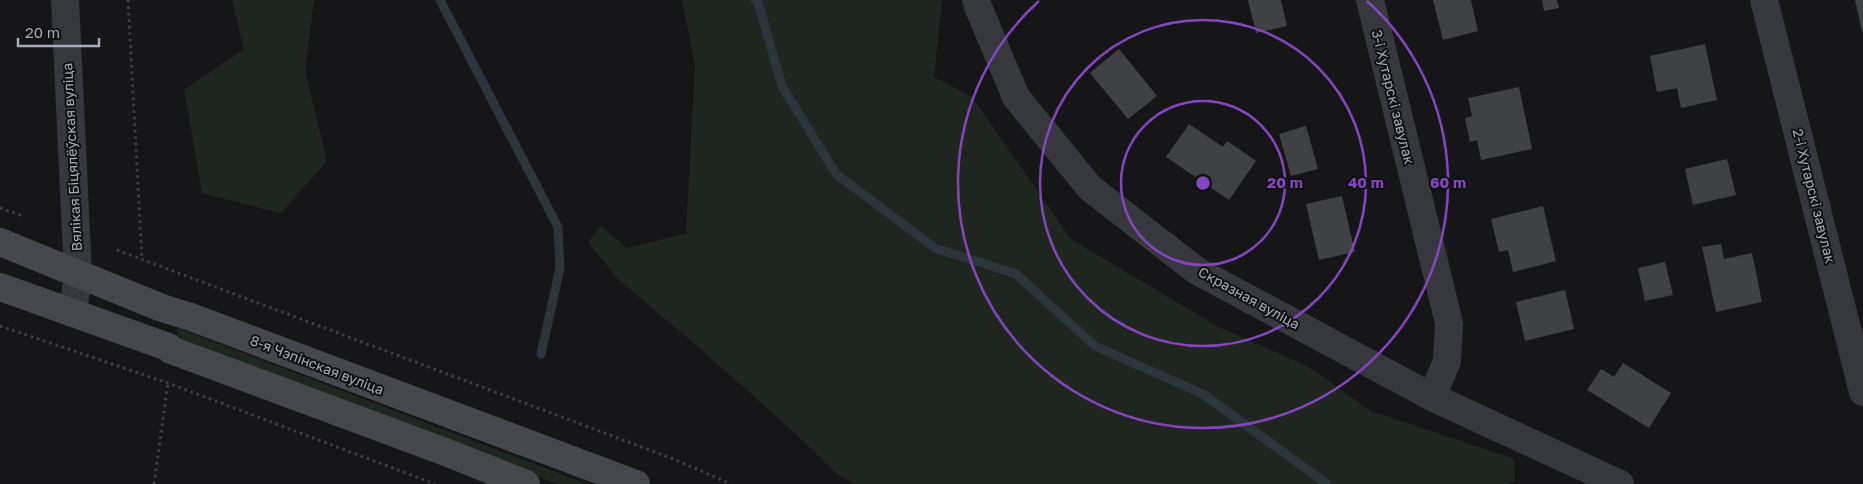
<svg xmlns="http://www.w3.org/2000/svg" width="1863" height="484" viewBox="0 0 1863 484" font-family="'Golos Text',sans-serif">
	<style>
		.green { fill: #1e261f }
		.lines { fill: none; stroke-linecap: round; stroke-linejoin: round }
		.stream { stroke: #2c353c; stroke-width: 9 }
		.building { fill: #404145 }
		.path { stroke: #3d3f44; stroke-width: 3; stroke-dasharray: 2.5 4; stroke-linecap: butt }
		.minor { stroke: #37383d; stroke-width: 28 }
		.secondary { stroke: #45474d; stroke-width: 28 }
		.ring { fill: none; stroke: #8446be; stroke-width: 2.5 }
		.labels { text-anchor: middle; stroke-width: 4; stroke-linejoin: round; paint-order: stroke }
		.street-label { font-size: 14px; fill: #a8adb8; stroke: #111113 }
		.centre { fill: #8446be; stroke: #111113; stroke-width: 2.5 }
		.ring-label { font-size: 15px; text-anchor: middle; font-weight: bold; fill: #8446be; stroke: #111113; stroke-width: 4; stroke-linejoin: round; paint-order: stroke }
	</style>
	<rect width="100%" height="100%" fill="#161618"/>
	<g class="green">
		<path d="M232,0H314L305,70L327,161L281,213L202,193L184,90L244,49Z"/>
		<path d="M682,0H942L934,77L972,97L1071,239L1215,325L1309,367L1371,411L1514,459L1515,481L1508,484H855L837,474L793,431L704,352L618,279L588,242L601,226L627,248L686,233L695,65Z"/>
		<path d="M178,328L587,484H558L177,337Z"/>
	</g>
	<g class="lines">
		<g class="stream">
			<path d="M440,0L558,227L560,268L541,354"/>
			<path d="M755,0L758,2L782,86L836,174L935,248L1016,274L1095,346L1203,394L1327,484"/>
		</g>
	</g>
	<g class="building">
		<path d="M1248,0H1281L1287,26L1256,33Z"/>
		<path d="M1433,0H1471L1478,31L1443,40Z"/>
		<path d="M1542,0H1557L1559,8L1544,11Z"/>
		<path d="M1855,0H1863V32H1862Z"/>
		<path d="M1705,44L1717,100L1681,108L1677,88L1657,92L1650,56Z"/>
		<path d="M1119,49L1157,96L1128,119L1090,73Z"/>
		<path d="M1519,87L1532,149L1481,160L1477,140L1470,142L1465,118L1472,116L1468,98Z"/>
		<path d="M1189,124L1223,147L1227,141L1256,161L1229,200L1166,157Z"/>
		<path d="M1306,126L1318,169L1291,176L1279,134Z"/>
		<path d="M1727,159L1736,195L1693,205L1685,169Z"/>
		<path d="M1342,196L1355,252L1319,260L1306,204Z"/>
		<path d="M1543,206L1556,261L1513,272L1508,250L1499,252L1491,219Z"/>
		<path d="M1721,244L1724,259L1752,253L1762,302L1716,312L1702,247Z"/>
		<path d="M1665,262L1673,295L1645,301L1638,268Z"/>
		<path d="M1565,290L1574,329L1525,341L1516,302Z"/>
		<path d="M1623,363L1671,393L1649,428L1587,390L1601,369L1614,377Z"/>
	</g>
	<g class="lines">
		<g class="path">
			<path d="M128,0L142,260"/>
			<path d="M0,208L24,216"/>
			<path d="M117,250L671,458L731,484"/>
			<path d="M0,326L168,383L435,484"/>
			<path d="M154,484L168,383"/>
		</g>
		<g class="minor">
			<path d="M65,0L78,275L73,313"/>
			<path d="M976,0L979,9L1016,97L1090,188L1197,271L1432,397L1620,484"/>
			<path d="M1370,0L1449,323L1447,361L1432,397"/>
			<path d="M1764,0L1863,392"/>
		</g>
		<g class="secondary">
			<path d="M0,242L162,308L191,317L636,484"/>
			<path d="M0,287L168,347L171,350L440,450L526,484"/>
		</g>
	</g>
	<g class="ring">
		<circle cx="1203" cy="183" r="82"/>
		<circle cx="1203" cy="183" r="163"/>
		<path d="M1367 1A245 245 0 1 1 1039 1"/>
	</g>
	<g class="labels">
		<g class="street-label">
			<text transform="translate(1393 97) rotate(76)" y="5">3-і Хутарскі завулак</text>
			<text transform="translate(72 157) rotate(-93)" y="5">Вялікая Біцялёўская вуліца</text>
			<text transform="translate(1814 196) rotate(76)" y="5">2-і Хутарскі завулак</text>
			<text transform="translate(1249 298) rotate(29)" y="5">Скразная вуліца</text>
			<text transform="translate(317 365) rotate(21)" y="5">8-я Чэпінская вуліца</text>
		</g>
	</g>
	<circle cx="1203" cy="183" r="8" class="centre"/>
	<g class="ring-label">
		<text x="1285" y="188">20 m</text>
		<text x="1366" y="188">40 m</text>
		<text x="1448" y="188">60 m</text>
	</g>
	<path d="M18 38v8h81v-8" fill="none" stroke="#a8adb8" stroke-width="2.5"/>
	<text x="25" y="38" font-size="15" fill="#a8adb8" stroke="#111113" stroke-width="4" paint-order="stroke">20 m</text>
</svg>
